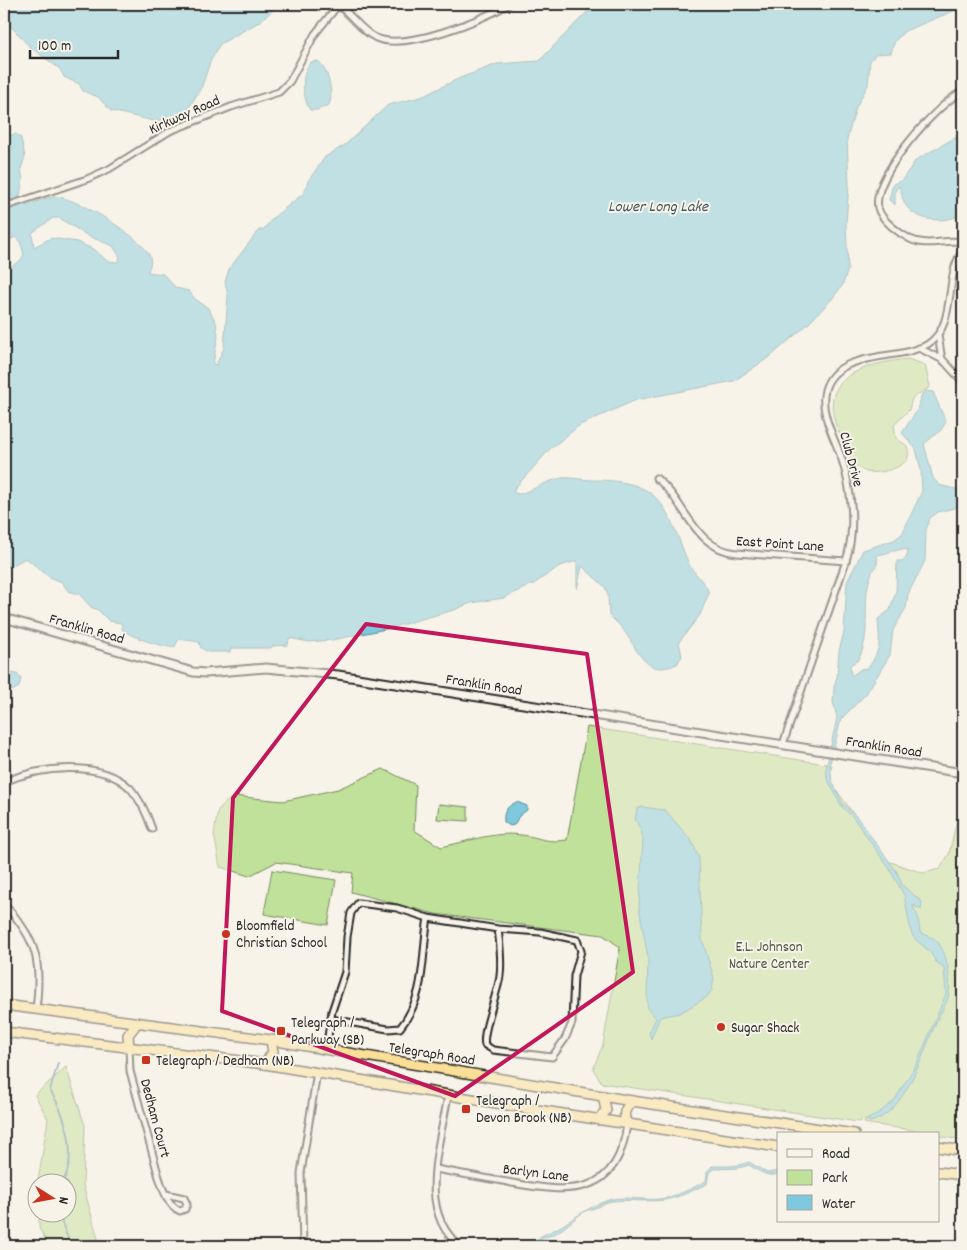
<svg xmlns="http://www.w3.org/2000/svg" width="967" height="1250" viewBox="0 0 967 1250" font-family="Dekko,sans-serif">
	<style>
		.green { fill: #c0e19a; stroke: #768662 }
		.water { fill: #7ec9de; stroke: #5d8a96; fill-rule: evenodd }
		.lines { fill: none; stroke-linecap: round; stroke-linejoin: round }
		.stream { stroke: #5d8a96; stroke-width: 2 }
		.minor-casing { stroke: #2b2b2b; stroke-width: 9 }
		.tertiary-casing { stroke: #2b2b2b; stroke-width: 11 }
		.trunk-casing { stroke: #2b2b2b; stroke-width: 12 }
		.minor { stroke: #f7f3e8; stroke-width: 5 }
		.tertiary { stroke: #f7f3e8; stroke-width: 7 }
		.trunk { stroke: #fbdf96; stroke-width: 9 }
		.marked { fill: none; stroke: #c2185b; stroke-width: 4; stroke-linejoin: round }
		.poi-dot { fill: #c8321e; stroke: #f7f3e8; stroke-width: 2 }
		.labels { text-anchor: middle; stroke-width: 4; stroke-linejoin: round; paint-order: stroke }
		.street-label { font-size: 15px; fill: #2b2b2b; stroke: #f7f3e8 }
		.poi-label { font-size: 15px; fill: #2b2b2b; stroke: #f7f3e8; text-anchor: start }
		.park-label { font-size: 15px; fill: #505847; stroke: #f7f3e8 }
		.water-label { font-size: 16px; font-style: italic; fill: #445a61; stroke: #f7f3e8 }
	</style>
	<rect width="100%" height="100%" fill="#f7f3e8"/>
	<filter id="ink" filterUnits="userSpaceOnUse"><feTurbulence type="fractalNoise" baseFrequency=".02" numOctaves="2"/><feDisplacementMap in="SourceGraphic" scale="10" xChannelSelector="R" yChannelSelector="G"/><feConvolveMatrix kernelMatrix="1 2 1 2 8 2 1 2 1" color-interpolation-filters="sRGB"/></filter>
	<g filter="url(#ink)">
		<g class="green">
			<path d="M908,359L925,365L930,387L912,398L909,410L894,425L896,438L907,446C908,449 909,454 908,457C904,469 877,474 867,472C863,471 856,466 854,464C848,457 845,443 841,436C812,379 861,364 908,359Z"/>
			<path d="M587,727L832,765L829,775L835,788L874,843L913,905L919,909L922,902L902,885L897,872L888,861L923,873L940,869L949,854L963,794L962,1140L938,1136V1134L870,1124L864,1123L865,1120L858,1122L602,1083L593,1069L603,1045L620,947L603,935L435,914L351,892L353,873L276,862L249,876L220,867L214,834L218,810L233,796L283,801L338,789L383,769L416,785L414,830L441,847C467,842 494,831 521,835C541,837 543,843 567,840Z"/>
			<path d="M439,804L468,807V821L437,819Z"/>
			<path d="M272,870L336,880L328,925L264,914Z"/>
			<path d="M66,1067L85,1126L83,1185L100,1246H49L39,1228V1213L68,1212V1182H38L48,1119L35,1095Z"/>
		</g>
		<g class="water">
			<path d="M4,4H280L259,22L220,44L210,62L202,86L187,111L177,119L154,121L111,111L98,97L83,91L79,84L64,77L60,69L30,47L4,19Z"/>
			<path d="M595,4H793C804,9 813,14 822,4H963V7L905,31L895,41L891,53L876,54L870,61L868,85L856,107L847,139L849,183L846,223L848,270L842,286L832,299L808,324L771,356L734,381L636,400L580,425L551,448L514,489V493L519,494C534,490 546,481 562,478C572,477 582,480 592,480C662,480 665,505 688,562C693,574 705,581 709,593L700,615L679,642L682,656L677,664C646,678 639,652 625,632C621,626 614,620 609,615L608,595L605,587L582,566L577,589V561L560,566L535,583L504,598L471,603L454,610L386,629L332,640L309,642L289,638L288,645L272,646L271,648H231L230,652H208L201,648L199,642L179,639L174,648C154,644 141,640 123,631L121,623L109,621L98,610L91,607L79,594L68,591L62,582L49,577L26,558L9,567L4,566V280L9,268L21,260L24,254L20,241L16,237L4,242V215L13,207L4,178V137L16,134L21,138L25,157L21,169L23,180L19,199L26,206C36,202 49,196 59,197C79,200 143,237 150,257C152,263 149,267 148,272L163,274L176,288L189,291L195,299L208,308L216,322L218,336L213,364L216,365L224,348L228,296L225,282L229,269L259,230H263L274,217L304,193L308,181L325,157L345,145L388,105L421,97L460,78L497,64L539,61ZM53,218H59L88,236L113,246L120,257L118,262L107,261L95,250L77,242L51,238L34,247L32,233Z"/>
			<path d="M318,61C328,68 334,94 329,105L317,110H310C302,96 300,74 311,62Z"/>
			<path d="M963,128V214C946,223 916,223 905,204C902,199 902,191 899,186L895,191V205L889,200L893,184L902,180L916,160L958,136Z"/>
			<path d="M926,391L933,392L946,422L941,430L924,444L933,478L939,485L963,491V506L938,512L930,518L926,530L925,561L908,594L906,608L893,630L890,655L866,694L841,719L830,764L832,781L843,804L856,816L897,872L902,885L922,902L921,910L914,905L913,906L918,917L920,932C925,936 933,936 937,941C947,952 951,978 949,992C948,1003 942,1010 937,1020C924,1050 906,1114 870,1122L866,1120L876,1115L894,1101L917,1063L946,994L944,967L936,962L930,952L914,938L911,932L904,895L889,868L852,816L842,807L827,778L826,769L837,717L833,702L834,687L837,677L839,651L844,632L847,582L863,550L894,540L902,534L922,491L921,470L916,449L902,433L918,409L922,394ZM902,549L908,550L907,556L903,561H897L896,591L890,610L878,619C879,641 883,647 868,668L861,669L851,676L850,665L858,660C875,630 857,592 876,566C879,562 876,559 878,555Z"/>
			<path d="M11,673L17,674L21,679L19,687L12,691L9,685L4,684V677Z"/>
			<path d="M517,802L527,806V810L519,816L514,825L510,826L504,822C503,811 507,806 517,802Z"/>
			<path d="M642,807L665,810L691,840L699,858L702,939L714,978L712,990L707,997L680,1013L660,1017L651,1039L649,1033L656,1018L648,1009L647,1002L648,958L639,907L643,839L641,831L635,819L637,809Z"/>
			<path d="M749,1162L767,1173L778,1171V1174C767,1178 759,1171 749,1165C735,1170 727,1168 713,1169L709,1173L707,1184C693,1190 679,1198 664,1200C648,1203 615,1197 603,1204C597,1208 591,1209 585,1211C572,1219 558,1237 543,1237L536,1246H529C536,1244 537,1237 543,1235C564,1227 582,1210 603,1202C620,1194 641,1201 659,1199C675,1197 691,1189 706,1181L707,1172L712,1166C726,1166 736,1167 749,1162Z"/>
		</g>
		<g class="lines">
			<g class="stream">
				<path d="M58,1063L50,1090C66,1116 78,1153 63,1182"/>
				<path d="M61,1212L62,1223L71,1246"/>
			</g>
			<defs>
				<g id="minor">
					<path d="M338,5C352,15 361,31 376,38C407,51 481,20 509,4"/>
					<path d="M963,91C937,104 871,177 878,208C881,220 900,234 910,239C928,248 945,238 963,242"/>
					<path d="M4,207L87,179L109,169L170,131L231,107L279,92L290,81L315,34L339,4"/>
					<path d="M938,335L942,360"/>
					<path d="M919,348L943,360L963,382"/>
					<path d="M656,478C686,501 693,549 737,553L846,561"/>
					<path d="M783,744L846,561C856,529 852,491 842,460C835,438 819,413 825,390C836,349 899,362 928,344C958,324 943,277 963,250"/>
					<path d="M4,782C39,767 100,759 130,788C141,800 147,814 152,829"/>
					<path d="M4,904C37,939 42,962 36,1009"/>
					<path d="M331,1019L388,1029L400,1028C427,995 421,956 428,918"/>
					<path d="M129,1047L130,1071L158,1174C162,1186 167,1206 180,1211L185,1209L187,1204L184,1198L166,1194"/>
					<path d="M326,1049L332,1011L345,972L347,937L351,913L358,903L397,908L428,918L498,929L540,932L577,940L581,951L574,976L572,1023L565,1039L552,1057L493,1050L485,1045C481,1034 498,992 500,976C502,960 500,945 498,929"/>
					<path d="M448,1095C441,1143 415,1210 460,1246"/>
					<path d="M436,1169C461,1174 486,1178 512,1183C569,1193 618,1198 627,1124"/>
					<path d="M303,1246L301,1173L317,1072"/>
					<path d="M875,1246H944"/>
				</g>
				<path id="tertiary" d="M4,618L193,672L206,673L266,668L338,675L963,773"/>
				<g id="trunk">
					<path d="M4,1005L271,1040L632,1101L854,1134"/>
					<path d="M4,1032L265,1064L537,1110L778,1147"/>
					<path d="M129,1047L128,1035L137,1023"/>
					<path d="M265,1064L273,1052L271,1040"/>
					<path d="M599,1120L606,1110L603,1096"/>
					<path d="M627,1124C622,1113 625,1109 632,1101"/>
					<path d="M938,1147L963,1151"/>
					<path d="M938,1172L963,1175"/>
				</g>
			</defs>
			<use href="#minor" class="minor-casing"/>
			<use href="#tertiary" class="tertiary-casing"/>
			<use href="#trunk" class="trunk-casing"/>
			<use href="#minor" class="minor"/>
			<use href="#tertiary" class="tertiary"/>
			<use href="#trunk" class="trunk"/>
		</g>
	</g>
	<path d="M0 0H967V1250H0ZM366,624L587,654L633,972L455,1096L222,1011L233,798Z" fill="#f7f3e8" fill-opacity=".55" fill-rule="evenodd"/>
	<path class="marked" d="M366,624L587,654L633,972L455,1096L222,1011L233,798Z"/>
	<g class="poi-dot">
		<circle cx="226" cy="934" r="5"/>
		<circle cx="721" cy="1027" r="5"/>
		<rect x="276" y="1026" width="10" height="10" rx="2.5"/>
		<rect x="141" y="1055" width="10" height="10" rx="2.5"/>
		<rect x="461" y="1104" width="10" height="10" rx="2.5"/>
	</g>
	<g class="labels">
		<g class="street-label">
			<text transform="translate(184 114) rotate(-24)" y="5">Kirkway Road</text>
			<text transform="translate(852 459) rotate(75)" y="5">Club Drive</text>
			<text transform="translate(780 543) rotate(4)" y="5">East Point Lane</text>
			<text transform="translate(87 628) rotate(16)" y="5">Franklin Road</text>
			<text transform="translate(484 684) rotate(9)" y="5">Franklin Road</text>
			<text transform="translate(884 746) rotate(9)" y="5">Franklin Road</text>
			<text transform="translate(432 1053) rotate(9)" y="5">Telegraph Road</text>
			<text transform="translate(156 1118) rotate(75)" y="5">Dedham Court</text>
			<text transform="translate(536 1172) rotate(7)" y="5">Barlyn Lane</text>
		</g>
		<g class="poi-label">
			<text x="236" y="930">Bloomfield<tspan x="236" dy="17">Christian School</tspan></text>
			<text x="291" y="1027">Telegraph /<tspan x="291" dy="17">Parkway (SB)</tspan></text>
			<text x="731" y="1032">Sugar Shack</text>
			<text x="156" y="1065">Telegraph / Dedham (NB)</text>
			<text x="476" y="1105">Telegraph /<tspan x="476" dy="17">Devon Brook (NB)</tspan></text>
		</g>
		<g class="park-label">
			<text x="769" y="951">E.L. Johnson<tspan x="769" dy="17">Nature Center</tspan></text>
		</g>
		<g class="water-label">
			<text x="658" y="211">Lower Long Lake</text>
		</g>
	</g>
	<rect width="967" height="1250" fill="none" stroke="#f7f3e8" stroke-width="20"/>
	<rect x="10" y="10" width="947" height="1230" fill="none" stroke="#2b2b2b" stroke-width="2" filter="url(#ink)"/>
	<rect x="777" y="1132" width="162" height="90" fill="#f7f3e8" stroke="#a5a39c"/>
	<rect x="787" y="1149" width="25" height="8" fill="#f7f3e8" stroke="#a5a39c"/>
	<text x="822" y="1158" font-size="15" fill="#2b2b2b">Road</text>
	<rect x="787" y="1170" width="25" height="15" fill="#c0e19a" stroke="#a5a39c"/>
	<text x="822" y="1182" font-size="15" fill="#2b2b2b">Park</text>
	<rect x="787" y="1195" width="25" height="15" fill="#7ec9de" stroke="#a5a39c"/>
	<text x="822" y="1208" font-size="15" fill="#2b2b2b">Water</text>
	<g transform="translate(52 1198) rotate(101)"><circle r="24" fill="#f7f3e8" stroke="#a5a39c"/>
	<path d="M0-4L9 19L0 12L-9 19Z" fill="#c8321e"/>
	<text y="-8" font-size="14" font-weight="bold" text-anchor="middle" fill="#2b2b2b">N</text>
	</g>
	<path d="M30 50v8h88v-8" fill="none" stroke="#2b2b2b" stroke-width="2.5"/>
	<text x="38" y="50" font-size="15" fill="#2b2b2b" stroke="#f7f3e8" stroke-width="4" paint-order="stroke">100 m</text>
</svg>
